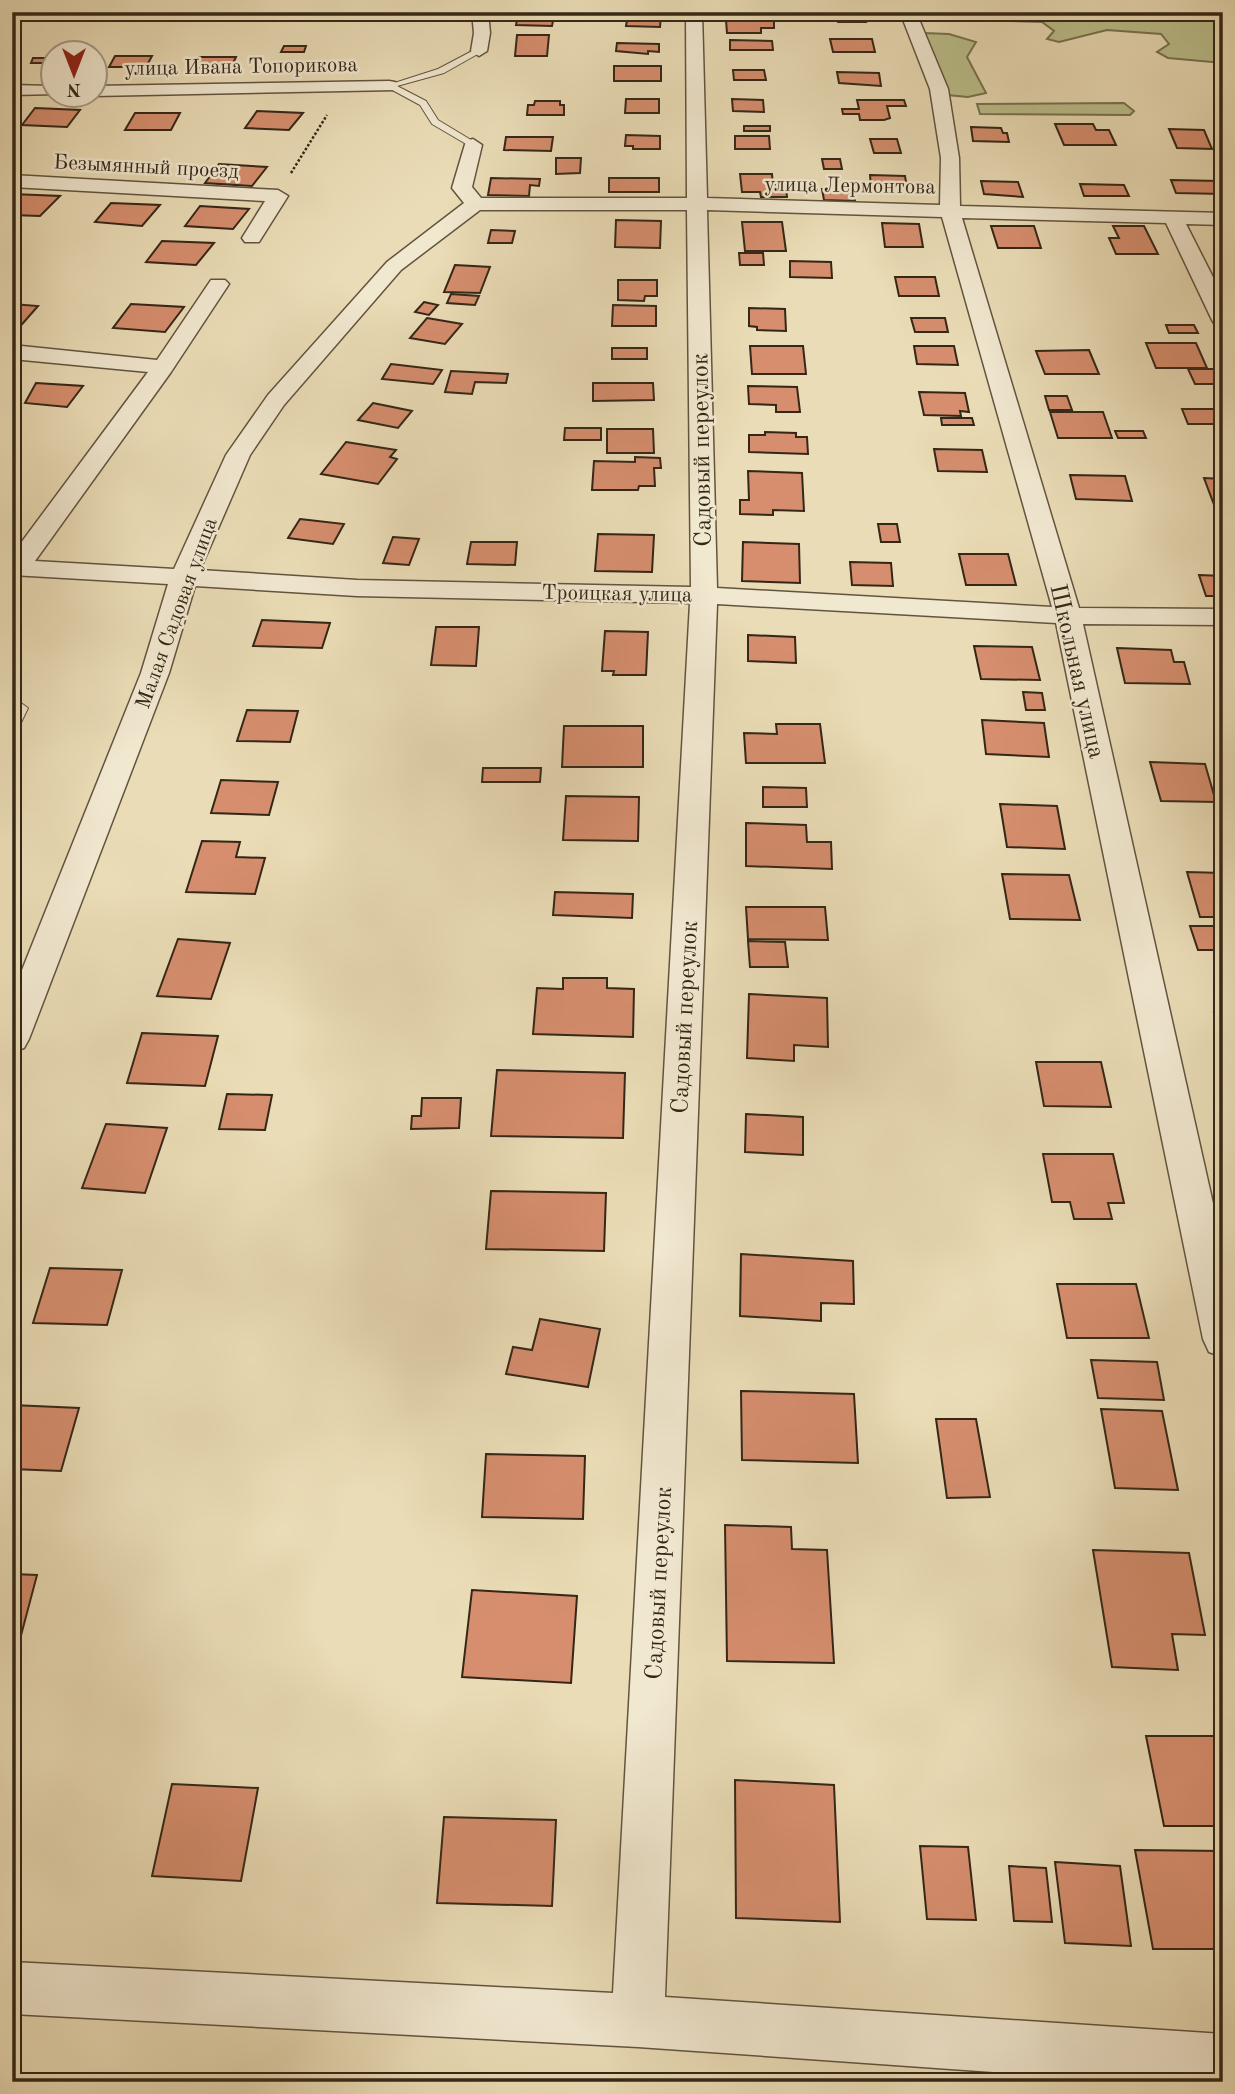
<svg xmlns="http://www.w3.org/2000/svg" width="1235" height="2094" viewBox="0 0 1235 2094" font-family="'Old Standard TT',serif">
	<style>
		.green { fill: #bbbf8b; stroke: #787351; stroke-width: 2 }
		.building { fill: #d68e6e; stroke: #342717; stroke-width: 2 }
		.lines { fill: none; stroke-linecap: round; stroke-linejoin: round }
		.lane-casing { stroke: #62543f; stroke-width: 2 }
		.street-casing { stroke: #62543f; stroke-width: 3 }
		.path { stroke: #342717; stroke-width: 2.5; stroke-dasharray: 2.5 2; stroke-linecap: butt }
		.lane { fill: #f1e8d0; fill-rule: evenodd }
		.street { fill: #f1e8d0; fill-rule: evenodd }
		.labels { text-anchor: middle; stroke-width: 5; stroke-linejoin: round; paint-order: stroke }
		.far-street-label { font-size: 21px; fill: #342717; stroke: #f1e8d0 }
		.street-label { font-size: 24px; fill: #342717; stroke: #f1e8d0 }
	</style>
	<rect width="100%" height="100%" fill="#eadcb6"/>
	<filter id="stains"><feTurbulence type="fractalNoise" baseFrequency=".00286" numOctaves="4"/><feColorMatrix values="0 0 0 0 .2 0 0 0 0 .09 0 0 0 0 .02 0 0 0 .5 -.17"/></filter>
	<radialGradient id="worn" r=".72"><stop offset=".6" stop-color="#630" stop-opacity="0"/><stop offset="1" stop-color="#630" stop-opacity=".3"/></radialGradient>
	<g class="green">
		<path d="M924,12H1223V63L1168,58L1157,52L1169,44L1161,34L1107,30L1059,42L1047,39L1054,31L1042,22L941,19Z"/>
		<path d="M924,33L949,34L976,42L967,57L986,93L968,97L947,95Z"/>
		<path d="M1124,103L1134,111L1130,115L980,114L977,104Z"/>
	</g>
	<g class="building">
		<path d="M836,13H863L866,22H838Z"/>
		<path d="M276,14H297L295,20H273Z"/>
		<path d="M518,15L554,16L552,26L516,25Z"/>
		<path d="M628,15L661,16L660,27L626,26Z"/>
		<path d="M726,20H774V28H761V33H727Z"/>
		<path d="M517,35H549L547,56H515Z"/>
		<path d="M830,39H872L875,52H833Z"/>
		<path d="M730,40L772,41L773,50H730Z"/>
		<path d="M617,43L659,44V52L648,51V54L616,51Z"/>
		<path d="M284,46H306L304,52H281Z"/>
		<path d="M115,56H152L146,67H109Z"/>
		<path d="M199,57H236L231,68H194Z"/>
		<path d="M33,58H52V63H31Z"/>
		<rect x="614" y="66" width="47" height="15"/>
		<path d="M733,70H764L766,80H734Z"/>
		<path d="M837,72L879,73L881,86L839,83Z"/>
		<path d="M626,99H659V113H625Z"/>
		<path d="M732,99L763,100L764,112L733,111Z"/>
		<path d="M857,100H904L906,106H887L890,118L884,120H860L859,114H843L842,109H859Z"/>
		<path d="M535,101H560V105H564V115H527L528,105H534Z"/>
		<path d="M35,108L80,110L67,127L22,125Z"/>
		<path d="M257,111L303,113L289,130L245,128Z"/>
		<path d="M135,113H180L171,130H125Z"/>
		<path d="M1055,124H1093L1096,130H1109L1116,145H1064Z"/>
		<rect x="744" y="126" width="26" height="5"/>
		<path d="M971,127L1001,128L1003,133H1007L1009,142L973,141Z"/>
		<path d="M1169,129L1204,130L1212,149L1177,148Z"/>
		<path d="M626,135L660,136V149H633V146H625Z"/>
		<path d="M735,136H769L770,149H735Z"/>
		<path d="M506,137H553L551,151L504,150Z"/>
		<path d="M870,139H897L901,153H874Z"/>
		<path d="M556,158H581L580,173L556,174Z"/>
		<path d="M822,159H840L842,169H824Z"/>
		<path d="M219,164L267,167L252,186L205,183Z"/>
		<path d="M740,174H772L773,185H786L787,197H761L760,192H742Z"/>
		<path d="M870,175L905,176L907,188L871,187Z"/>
		<path d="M491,178L540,179L539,186L530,185L529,196L488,195Z"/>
		<rect x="609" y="178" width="50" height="14"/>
		<path d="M1171,180L1219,181L1223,194L1176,193Z"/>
		<path d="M981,181L1018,182L1023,197L984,194Z"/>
		<path d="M1080,184L1124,185L1129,196H1084Z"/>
		<path d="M822,189L853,190L855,201L824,200Z"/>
		<path d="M12,194L60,196L40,216L12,215Z"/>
		<path d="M111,203L160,205L142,226L95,222Z"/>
		<path d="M200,206L249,209L233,229L185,226Z"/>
		<path d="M616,220L661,221L660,248L615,247Z"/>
		<path d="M742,222H782L786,251H745Z"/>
		<path d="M882,223L919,224L923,247H885Z"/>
		<path d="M991,226H1034L1041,248H998Z"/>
		<path d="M1113,226H1144L1158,254H1116L1109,238H1119Z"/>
		<path d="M491,230L515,231L512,243H488Z"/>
		<path d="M162,241L214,243L196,265L146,262Z"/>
		<path d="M739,253H763L764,265H740Z"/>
		<path d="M790,261L831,262L832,278L790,277Z"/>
		<path d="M455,265L490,267L480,293L444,292Z"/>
		<path d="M895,277H935L939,296H899Z"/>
		<path d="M618,280H657V296H645L644,301L618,300Z"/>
		<path d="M451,294L479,296L475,305L447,303Z"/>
		<path d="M424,302L438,305L429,315L415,312Z"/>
		<path d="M12,304L38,306L17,330H12Z"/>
		<path d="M131,304L184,307L165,332L113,328Z"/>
		<path d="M613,305L656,306V326H612Z"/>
		<path d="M749,308L785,309L786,331L757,330V327L749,326Z"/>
		<path d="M427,318L462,324L445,344L410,338Z"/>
		<path d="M911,318H945L948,332H915Z"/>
		<path d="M1166,325H1194L1198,333H1169Z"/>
		<path d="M1146,343H1196L1207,368H1156Z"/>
		<path d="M750,346H803L806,374H752Z"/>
		<path d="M914,346H954L958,365L917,364Z"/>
		<rect x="612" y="348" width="35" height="11"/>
		<path d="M1089,350L1099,374H1045L1036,351Z"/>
		<path d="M391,364L442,370L433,384L382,379Z"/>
		<path d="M1188,369H1215L1222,384H1195Z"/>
		<path d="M451,371L508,374L506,383L475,382L472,394L445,392Z"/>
		<path d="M36,383L83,386L67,407L25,403Z"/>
		<path d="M593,383H653L654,400L593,401Z"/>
		<path d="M748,386L797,387L800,412H776V405L749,404Z"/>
		<path d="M919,392L965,393L969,412L960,411L961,416L924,415Z"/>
		<path d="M1045,396H1067L1072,410H1049Z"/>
		<path d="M373,403L412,411L398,428L358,420Z"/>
		<path d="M1182,409H1223V424H1188Z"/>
		<path d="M1050,412H1103L1112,438H1058Z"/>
		<path d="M941,418H972L974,425H942Z"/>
		<path d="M565,428H601V440H564Z"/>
		<path d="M607,429H653L654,453H607Z"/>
		<path d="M1115,431H1143L1146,438H1118Z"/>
		<path d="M765,432L796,433V437H807L808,454L749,452V435H765Z"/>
		<path d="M346,442L396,450L390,457L397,459L378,484L321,474Z"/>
		<path d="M934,449L982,450L987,472L938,471Z"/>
		<path d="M635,457L660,458L661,468H654L655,486H639L638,490H592L594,461L635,462Z"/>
		<path d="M748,471L802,473L804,511L773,510V515L740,514V500H749Z"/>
		<path d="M1070,475L1125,476L1132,501L1076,499Z"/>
		<path d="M1204,478L1223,479V510H1216Z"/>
		<path d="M300,519L344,524L333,544L288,538Z"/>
		<path d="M878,524H897L900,542H881Z"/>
		<path d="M598,534L654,535L652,572L595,571Z"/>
		<path d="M393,537L419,539L409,565L383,563Z"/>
		<path d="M471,542H517L515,565L467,564Z"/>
		<path d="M743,542L799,544L800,583L742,581Z"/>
		<path d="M959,554H1008L1016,585H966Z"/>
		<path d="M850,562L891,563L893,586L852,585Z"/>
		<path d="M1199,575L1223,576V596H1206Z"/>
		<path d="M262,620L330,623L322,648L253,646Z"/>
		<path d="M436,627H479L476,666L431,665Z"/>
		<path d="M605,631L648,632L646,675H613L614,671H602Z"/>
		<path d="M748,635L795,637L796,663L748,661Z"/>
		<path d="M974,646L1032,647L1040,680L981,679Z"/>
		<path d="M1117,648L1171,650L1174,662H1184L1190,684L1125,683Z"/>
		<path d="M1023,692L1042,693L1045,710H1026Z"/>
		<path d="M247,710L298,711L290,742L237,741Z"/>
		<path d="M982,720L1044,723L1049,757L986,754Z"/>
		<path d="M776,724H820L825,763H746L744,733L777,734Z"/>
		<path d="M564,726H643V767H562Z"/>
		<path d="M1150,762L1205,764L1216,802L1161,801Z"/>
		<path d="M483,768H541L540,782H482Z"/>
		<path d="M221,780L278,782L269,815L211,813Z"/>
		<path d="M763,787L806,788L807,807H763Z"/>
		<path d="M566,796L639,797L638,841L563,840Z"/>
		<path d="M1000,804L1057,806L1065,849L1007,847Z"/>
		<path d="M746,823L806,825L807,842H831L832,869L746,866Z"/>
		<path d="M202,841L240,842L236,857L265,858L255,894L186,892Z"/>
		<path d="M1187,872L1223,873V917H1200Z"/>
		<path d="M1002,874L1069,875L1080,920L1010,919Z"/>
		<path d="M555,892L633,894L632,918L553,915Z"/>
		<path d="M746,907H825L828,940L748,939Z"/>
		<path d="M1190,926H1223V950H1198Z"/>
		<path d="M178,939L230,943L211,999L157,996Z"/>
		<path d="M748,941L785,942L788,967H750Z"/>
		<path d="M563,978H607V988L634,989L633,1037L533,1034L537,988L563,989Z"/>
		<path d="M749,994L827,998L828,1047L794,1045V1061L747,1058Z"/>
		<path d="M1214,1013L1223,1014V1053Z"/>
		<path d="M142,1033L218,1036L205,1086L127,1083Z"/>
		<path d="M1036,1062H1101L1111,1107L1044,1106Z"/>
		<path d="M497,1070L625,1073L623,1138L491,1136Z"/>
		<path d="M227,1094L272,1095L265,1130L219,1129Z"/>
		<path d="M422,1098H461L459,1128L411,1129L412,1116H421Z"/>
		<path d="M746,1114L803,1117V1155L745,1152Z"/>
		<path d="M106,1124L167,1128L145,1193L82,1188Z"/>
		<path d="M1043,1154H1113L1124,1203H1108L1112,1219H1074L1070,1202H1052Z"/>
		<path d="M491,1191L606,1193L604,1251L486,1249Z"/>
		<path d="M741,1254L853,1261L854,1304L821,1303V1321L740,1316Z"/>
		<path d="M50,1268L122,1270L107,1325L33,1323Z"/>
		<path d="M1057,1284H1136L1149,1338H1067Z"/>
		<path d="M540,1319L600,1329L588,1387L506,1374L513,1347L532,1350Z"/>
		<path d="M1091,1360L1157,1362L1164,1400L1098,1398Z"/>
		<path d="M741,1391L854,1394L858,1463L742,1460Z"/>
		<path d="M12,1405L79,1408L61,1471L12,1469Z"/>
		<path d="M1101,1409L1162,1411L1178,1490L1115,1488Z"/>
		<path d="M936,1419H976L990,1497L947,1498Z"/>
		<path d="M486,1454L585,1456L583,1519L482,1517Z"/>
		<path d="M725,1525L791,1527L792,1549L827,1550L834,1663L727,1661Z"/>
		<path d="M1093,1550L1189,1553L1205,1635L1172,1634L1178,1670L1112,1667Z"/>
		<path d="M12,1574L37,1575L19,1643H12Z"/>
		<path d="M472,1590L577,1596L571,1683L462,1677Z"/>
		<path d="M1146,1736H1216L1223,1767V1826H1164Z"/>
		<path d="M735,1780L834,1785L840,1922L736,1918Z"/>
		<path d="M172,1784L258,1788L241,1881L152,1876Z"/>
		<path d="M444,1817L556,1820L552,1906L437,1903Z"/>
		<path d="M920,1846L968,1847L976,1920L927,1919Z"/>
		<path d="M1135,1850L1223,1851V1949H1153Z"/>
		<path d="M1055,1862L1120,1866L1131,1946L1065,1943Z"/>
		<path d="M1009,1866L1046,1868L1052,1922L1014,1921Z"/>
	</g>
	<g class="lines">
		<defs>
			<g id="lane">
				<path d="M476,49L483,51L444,73L397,86L426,101L438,120L476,143V147L473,148L432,124L420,105L385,86L438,69Z"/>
				<path d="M21,703L28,708L17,731L12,733V711L16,705Z"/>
			</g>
			<g id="street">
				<path d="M472,12H488L490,33L487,51L479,56L471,51L474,33Z"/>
				<path d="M686,12H702L707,198L940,205L941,158L930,89L900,12H916L948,89L959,158L960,206L1223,213V225L1186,224L1223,297V326L1215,325L1212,320L1166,223L962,218L1079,608L1223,609V625L1083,624L1223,1248V1357L1209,1352L1203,1339L1056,623L717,604L665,1997L1223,2034V2082H1137L638,2047L12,2014V1962L613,1993L690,603L357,596L195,586L169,673L29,1039L24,1048L12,1052V995L141,673L168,584L12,575V555L148,372L12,359V345L157,360L211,280H225L229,284L171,372L35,561L174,569L226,455L268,395L387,262L464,203L452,188L466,141L473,139L482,145L472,187L481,198H687ZM480,210H687L691,587L357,580L200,570L250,455L284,405L401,270ZM707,210L942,217L1052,607L717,588Z"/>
				<path d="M389,81L395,82L398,86L395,90L94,96L88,94H94V86Z"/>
				<path d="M12,85L52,86V94H58L12,95Z"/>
				<path d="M12,175L278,190L288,196L259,242H245L242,238L265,201L12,187Z"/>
			</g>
		</defs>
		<use href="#lane" class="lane-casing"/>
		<use href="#street" class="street-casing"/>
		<path class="path" d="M291,173L327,115"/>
		<use href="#lane" class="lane"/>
		<use href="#street" class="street"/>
	</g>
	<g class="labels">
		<g class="far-street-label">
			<text transform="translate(241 66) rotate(-1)" y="7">улица Ивана Топорикова</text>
			<text transform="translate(146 166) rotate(3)" y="7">Безымянный проезд</text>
			<text transform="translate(850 185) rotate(1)" y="7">улица Лермонтова</text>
			<text transform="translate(617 593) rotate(1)" y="7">Троицкая улица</text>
			<text transform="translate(176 613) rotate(-70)" y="7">Малая Садовая улица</text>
		</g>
		<g class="street-label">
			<text transform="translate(701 450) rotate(-91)" y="8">Садовый переулок</text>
			<text transform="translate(1078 671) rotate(77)" y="8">Школьная улица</text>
			<text transform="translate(684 1017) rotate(-87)" y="8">Садовый переулок</text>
			<text transform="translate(658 1583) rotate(-87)" y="8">Садовый переулок</text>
		</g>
	</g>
	<rect width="1235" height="2094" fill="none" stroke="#eadcb6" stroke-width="42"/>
	<rect x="14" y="14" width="1207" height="2066" fill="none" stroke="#342717" stroke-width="3.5"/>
	<rect x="21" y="21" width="1193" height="2052" fill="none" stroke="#342717" stroke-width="2"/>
	<g transform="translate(74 74) rotate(180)"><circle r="33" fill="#f1e8d0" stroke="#a59b86" stroke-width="2"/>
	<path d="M0-5L12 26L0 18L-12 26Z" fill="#8f2418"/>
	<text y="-10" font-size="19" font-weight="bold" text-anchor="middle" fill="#342717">N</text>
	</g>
	<rect width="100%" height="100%" filter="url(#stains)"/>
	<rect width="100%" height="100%" fill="url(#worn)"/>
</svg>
